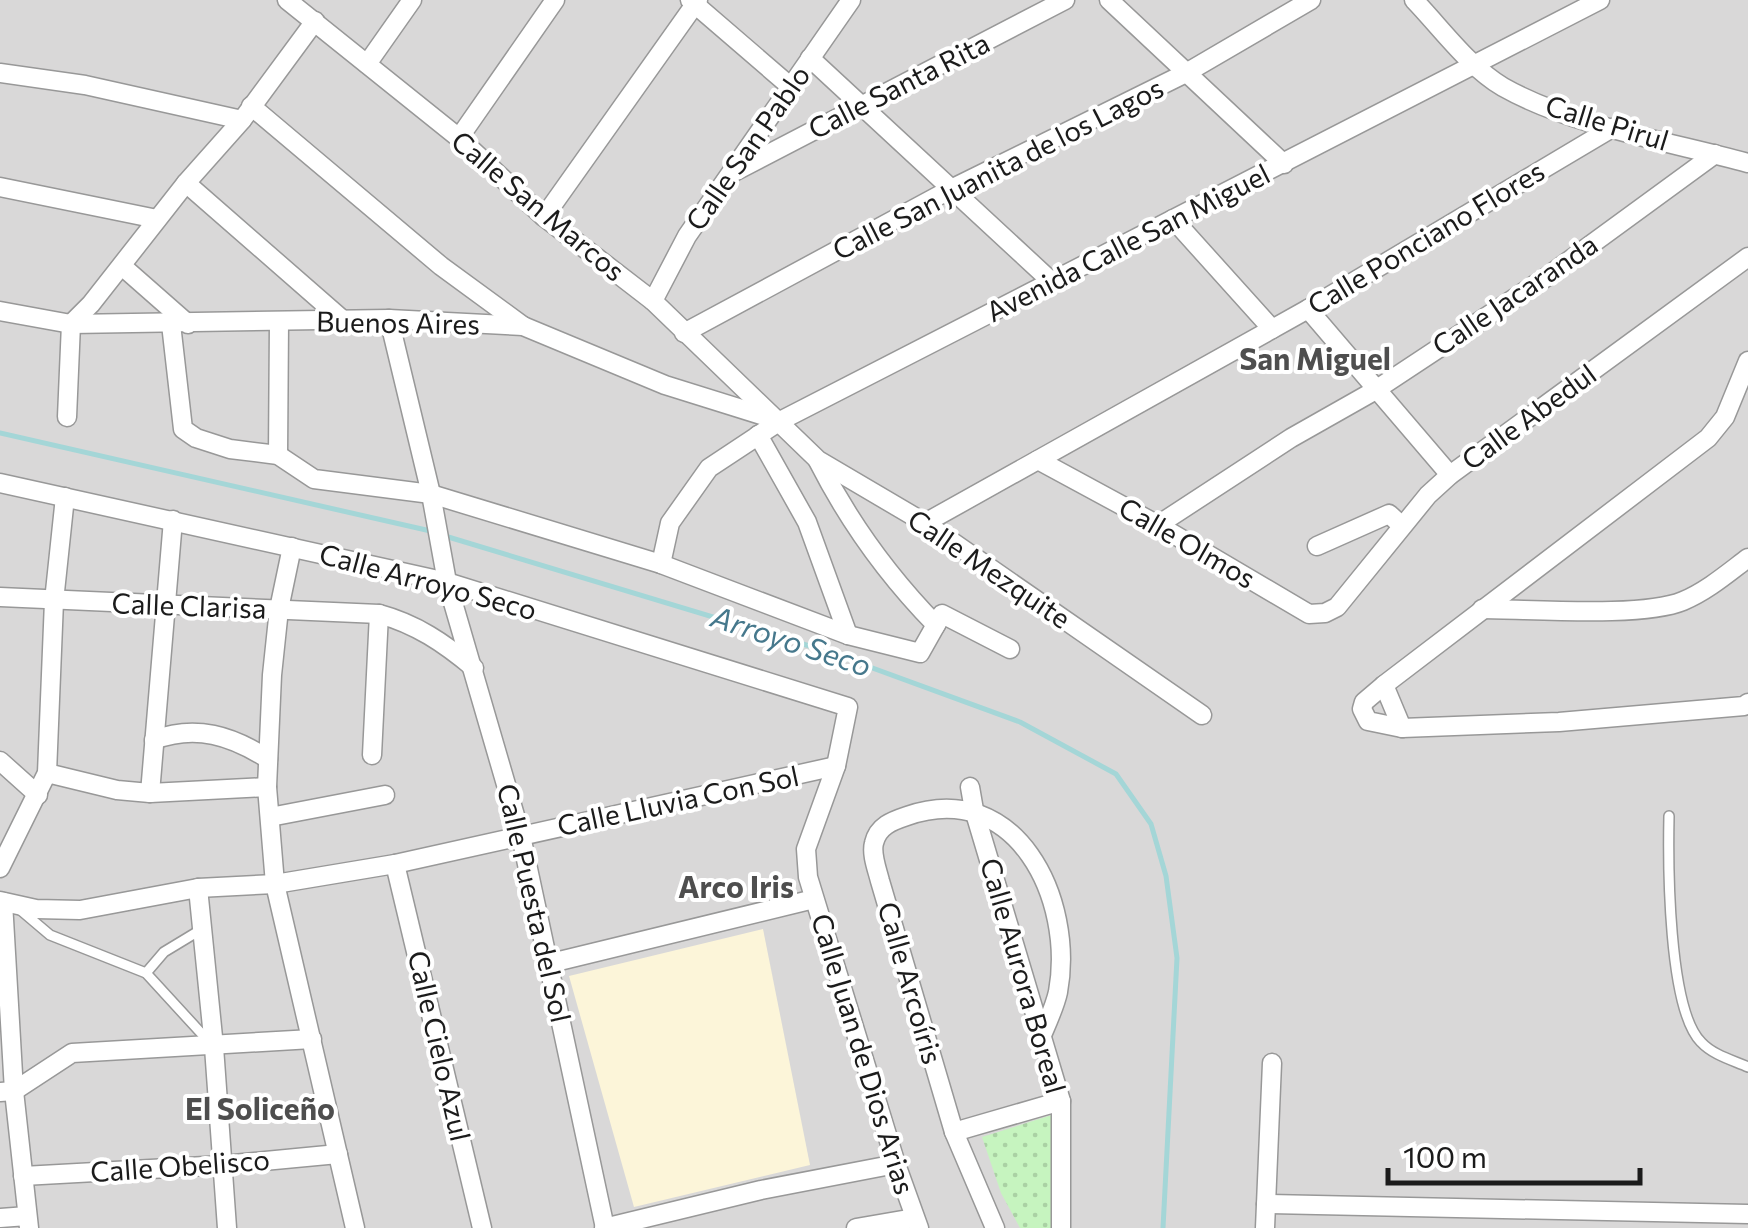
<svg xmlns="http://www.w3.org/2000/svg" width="1748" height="1228" viewBox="0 0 1748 1228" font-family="Commissioner,sans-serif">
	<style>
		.residential { fill: #d9d8d8 }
		.education { fill: #fcf5d9 }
		.park { fill: url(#park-dots) }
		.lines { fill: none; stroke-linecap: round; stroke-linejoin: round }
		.stream { stroke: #a4d6d7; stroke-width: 5 }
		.service-casing { stroke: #989898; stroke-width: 12 }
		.minor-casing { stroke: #989898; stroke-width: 21 }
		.service { stroke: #fff; stroke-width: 9 }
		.minor { stroke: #fff; stroke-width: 18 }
		.labels { text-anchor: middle; stroke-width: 8; stroke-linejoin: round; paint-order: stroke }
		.street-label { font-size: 28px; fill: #1b1b1b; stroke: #fff }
		.neighbourhood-label { font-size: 30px; font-weight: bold; fill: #4e4e4e; stroke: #fff }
		.water-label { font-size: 30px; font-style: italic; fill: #46788c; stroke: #fff }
	</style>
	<defs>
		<pattern id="park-dots" width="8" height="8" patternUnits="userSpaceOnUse" patternTransform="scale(2.5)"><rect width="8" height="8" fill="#c6f4bf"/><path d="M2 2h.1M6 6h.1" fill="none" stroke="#aad1a4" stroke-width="1.8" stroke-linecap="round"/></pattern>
	</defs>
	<rect width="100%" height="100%" fill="#ece6e1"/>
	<rect class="residential" x="0" y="0" width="1748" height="1228"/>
	<path class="education" d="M763,929L810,1165L634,1207L569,976Z"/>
	<path class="park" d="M1055,1114L1052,1228H1020L1001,1193L982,1137Z"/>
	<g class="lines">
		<g class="stream">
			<path d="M0,433L435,532"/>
			<path d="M445,536L826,651L1020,722L1116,774L1151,824L1166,876L1177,958L1163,1228"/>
		</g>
		<defs>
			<g id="service">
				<path d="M1669,816C1668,863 1668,1009 1701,1042C1713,1055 1732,1060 1748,1067"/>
				<path d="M17,907L50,935L146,973L212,1045"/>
				<path d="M146,973L164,952L202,929"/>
			</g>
			<g id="minor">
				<path d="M287,0L459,138L544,217L653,301L818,460L925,523L1202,715"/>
				<path d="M690,0L791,87"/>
				<path d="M1109,0L1284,164"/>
				<path d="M1414,0C1441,28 1469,67 1503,87C1572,126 1671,142 1748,163"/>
				<path d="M810,58L1052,282"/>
				<path d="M367,64L412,0"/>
				<path d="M0,73L85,85L242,120"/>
				<path d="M251,106L441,266L523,326"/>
				<path d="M459,138L555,0"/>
				<path d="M732,173L1065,0"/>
				<path d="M186,183L344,321"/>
				<path d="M0,187L157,219"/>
				<path d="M544,217L698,0"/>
				<path d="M1173,219L1272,329"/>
				<path d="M122,266L188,324"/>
				<path d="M653,301L687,236L851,0"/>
				<path d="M1308,309L1450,475"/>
				<path d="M0,311L71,324L389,319L523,326L665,385L774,419"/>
				<path d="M389,319L431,494L447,582L521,836L605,1228"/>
				<path d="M71,324L91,304L186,183L242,120L315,21"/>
				<path d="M171,324L183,429L196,438L230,449L278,455L314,479L431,494L661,564L848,635L920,653L942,614L1010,649"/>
				<path d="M684,333L951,189L1186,73L1311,0"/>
				<path d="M1748,361L1725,417L1708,438L1384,685L1364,702L1362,709L1368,721L1402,728L1559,722L1744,706L1748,703"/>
				<path d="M67,417L71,324"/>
				<path d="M758,435L807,522L848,635"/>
				<path d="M278,455L279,322"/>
				<path d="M1038,460L1158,525L1309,614L1325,613L1337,607L1428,495L1450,475L1748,257"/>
				<path d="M818,461C848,520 889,577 936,625"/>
				<path d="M0,483L447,582L848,707L836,766L806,849L808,877L896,1164L919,1228"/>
				<path d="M925,523L1308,309L1612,128"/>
				<path d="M1158,525L1291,438L1374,391L1548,276L1715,154"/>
				<path d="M1317,546L1389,514L1402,526"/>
				<path d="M292,547L279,609L272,675L267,787L275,884L355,1228"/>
				<path d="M661,564L670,523L709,468L780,421L1600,0"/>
				<path d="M0,597L379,614C416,624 444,643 474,668"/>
				<path d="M1482,609C1531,609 1642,618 1683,601C1707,591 1728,573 1748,558"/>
				<path d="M1384,685L1402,728"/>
				<path d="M154,740C196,724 232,736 268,759"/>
				<path d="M372,755L379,614"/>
				<path d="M0,761L38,795"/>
				<path d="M47,773L117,790L150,793L267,787"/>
				<path d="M970,787L974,810L1061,1101V1228"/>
				<path d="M150,793L173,520"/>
				<path d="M270,817L385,795"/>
				<path d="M395,864L482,1228"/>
				<path d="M0,868L47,773L54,601L65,497"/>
				<path d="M198,888L214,1047L227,1228"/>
				<path d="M0,901L36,909L80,910L198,888L275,884L395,864L836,766"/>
				<path d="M3,902L14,1091L29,1228"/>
				<path d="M551,963L814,899"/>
				<path d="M0,1092L14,1091L72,1053L312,1039"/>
				<path d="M954,1132L1061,1101"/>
				<path d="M23,1176L223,1165L338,1154"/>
				<path d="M1266,1204L1748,1214"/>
				<path d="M0,1218L27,1216"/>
				<path d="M604,1228L761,1190L896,1164"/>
				<path d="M856,1228L914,1218"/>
				<path d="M995,1228L954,1132L880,881C877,869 871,854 874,843C878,826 892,821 907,816C1016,778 1075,899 1058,992C1055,1006 1048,1021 1042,1035"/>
				<path d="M1265,1228L1272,1063"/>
			</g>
		</defs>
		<use href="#service" class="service-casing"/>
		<use href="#minor" class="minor-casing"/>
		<use href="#service" class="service"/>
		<use href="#minor" class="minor"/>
	</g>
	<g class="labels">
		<g class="street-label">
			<text transform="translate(899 86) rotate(-27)" y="10">Calle Santa Rita</text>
			<text transform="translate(1607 123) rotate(17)" y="10">Calle Pirul</text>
			<text transform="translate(748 148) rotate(-55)" y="10">Calle San Pablo</text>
			<text transform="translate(998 169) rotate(-27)" y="10">Calle San Juanita de los Lagos</text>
			<text transform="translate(538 206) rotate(40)" y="10">Calle San Marcos</text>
			<text transform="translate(1426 238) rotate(-31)" y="10">Calle Ponciano Flores</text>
			<text transform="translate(1128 243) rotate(-27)" y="10">Avenida Calle San Miguel</text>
			<text transform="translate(1515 295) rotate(-34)" y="10">Calle Jacaranda</text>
			<text transform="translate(398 323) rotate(1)" y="10">Buenos Aires</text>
			<text transform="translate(1529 417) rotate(-36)" y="10">Calle Abedul</text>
			<text transform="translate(1187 543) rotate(30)" y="10">Calle Olmos</text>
			<text transform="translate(989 569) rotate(34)" y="10">Calle Mezquite</text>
			<text transform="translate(428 582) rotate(15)" y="10">Calle Arroyo Seco</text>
			<text transform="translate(189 606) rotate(2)" y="10">Calle Clarisa</text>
			<text transform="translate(678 801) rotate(-12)" y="10">Calle Lluvia Con Sol</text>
			<text transform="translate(534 903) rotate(77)" y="10">Calle Puesta del Sol</text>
			<text transform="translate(1023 976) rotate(74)" y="10">Calle Aurora Boreal</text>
			<text transform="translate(910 983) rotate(74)" y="10">Calle Arcoíris</text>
			<text transform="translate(439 1046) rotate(77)" y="10">Calle Cielo Azul</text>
			<text transform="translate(863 1054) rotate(73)" y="10">Calle Juan de Dios Arias</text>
			<text transform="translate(180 1166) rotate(-4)" y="10">Calle Obelisco</text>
		</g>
		<g class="neighbourhood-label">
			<text x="1315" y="370">San Miguel</text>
			<text x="736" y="898">Arco Iris</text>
			<text x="260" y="1120">El Soliceño</text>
		</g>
		<g class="water-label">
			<text transform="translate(791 642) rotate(18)" y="10">Arroyo Seco</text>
		</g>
	</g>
	<path d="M1388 1168v15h252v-15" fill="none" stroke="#1b1b1b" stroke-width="5"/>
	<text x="1403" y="1168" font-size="30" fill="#1b1b1b" stroke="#ffffff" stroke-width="8" paint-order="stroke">100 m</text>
</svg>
